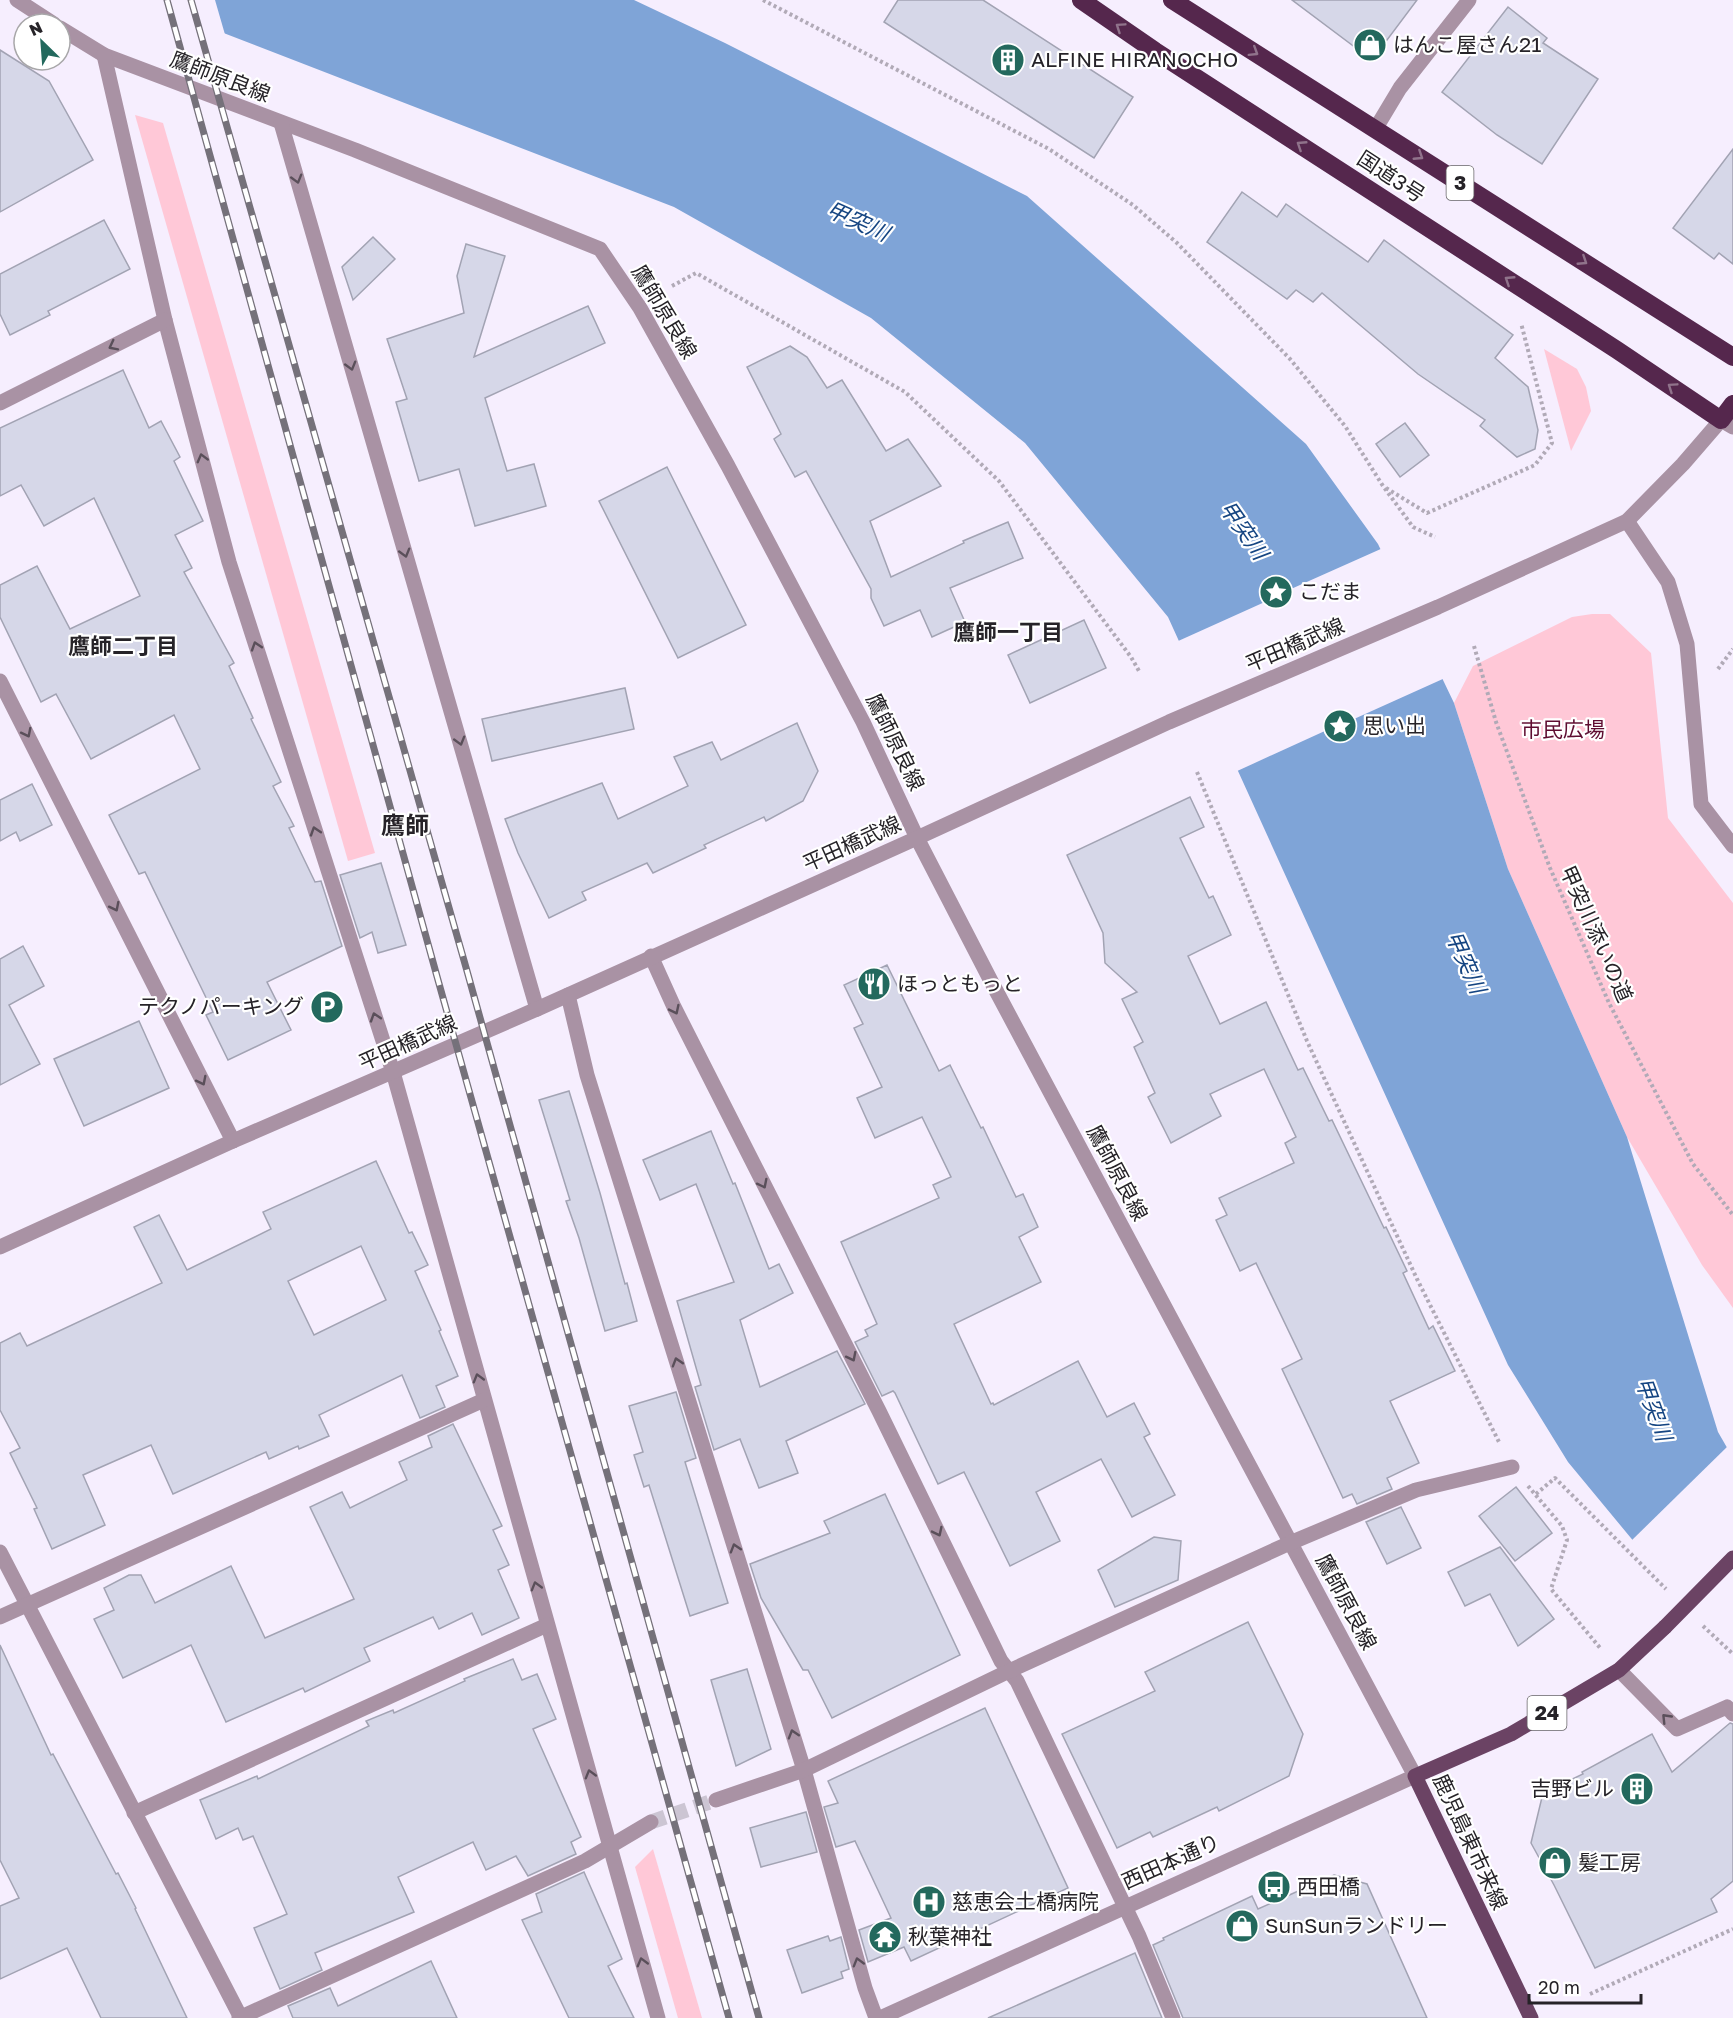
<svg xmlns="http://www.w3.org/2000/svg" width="1733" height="2018" viewBox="0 0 1733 2018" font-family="'Golos Text','Noto Sans JP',sans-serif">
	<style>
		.green { fill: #ffc8d7 }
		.water { fill: #7fa4d7 }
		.pier { fill: #f6eefe }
		.building { fill: #d6d7e8; stroke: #a2a3b3; stroke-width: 1.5; fill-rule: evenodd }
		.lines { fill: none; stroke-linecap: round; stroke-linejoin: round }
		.minor-tunnel { stroke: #ccc5d3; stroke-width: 15; stroke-dasharray: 15 8; stroke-linecap: butt }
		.path { stroke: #b1aab7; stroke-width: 4; stroke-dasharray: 3 3; stroke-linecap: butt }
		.minor { stroke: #a992a4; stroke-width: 15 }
		.major { stroke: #6b4364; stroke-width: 15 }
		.highway { stroke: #55274d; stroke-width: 18 }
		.rail-casing { stroke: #75717a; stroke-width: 7 }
		.rail { stroke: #fff; stroke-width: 4.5; stroke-dasharray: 14; stroke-linecap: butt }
		.major-bridge { stroke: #6b4364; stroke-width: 15 }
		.oneway { stroke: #90738b }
		.oneway2 { stroke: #5a4f5a }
		.labels { text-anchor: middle; stroke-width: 4.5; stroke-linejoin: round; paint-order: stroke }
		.shield { fill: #fff; stroke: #676568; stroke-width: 1.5 }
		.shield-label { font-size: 20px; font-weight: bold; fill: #262328 }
		.poi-label { font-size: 21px; fill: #262328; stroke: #fff; text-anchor: start }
		.street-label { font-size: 21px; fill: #262328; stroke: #fff }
		.park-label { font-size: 21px; fill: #5e0d31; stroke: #fff }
		.water-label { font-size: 22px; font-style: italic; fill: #154582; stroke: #fff }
		.neighbourhood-label { font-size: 22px; font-weight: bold; fill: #262328; stroke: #fff }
		.quarter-label { font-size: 24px; font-weight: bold; fill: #262328; stroke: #fff }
	</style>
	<rect width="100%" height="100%" fill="#f6eefe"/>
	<g class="green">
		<path d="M135,115L163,123L375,853L348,861Z"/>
		<path d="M1544,349L1577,369L1586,387L1591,411L1571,451Z"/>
		<path d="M1592,614H1610L1651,653L1668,818L1733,903V1308L1702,1265L1627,1137L1508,869L1454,703L1473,666L1572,617Z"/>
		<path d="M653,1849L702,2018H678L635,1867Z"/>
	</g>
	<path class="water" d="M149,0H634L725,43L1027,196L1306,444L1378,544L1454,703L1508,869L1627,1137L1718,1432L1733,1458L1640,1549L1568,1462L1508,1365L1168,617L1025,443L871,318L674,207L182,17Z"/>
	<g class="pier">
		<path d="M147,0H215L226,38L180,20L148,3Z"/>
		<path d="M1383,548L1445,678L1354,719L1351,727L1345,733L1335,734L1327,730L1235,772L1176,642L1267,601L1269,594L1276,588L1284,586L1291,589Z"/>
		<path d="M1729,1445L1733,1452V1638L1638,1551L1630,1542Z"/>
	</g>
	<g class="building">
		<path d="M898,0H983L1133,97L1094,158L884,22Z"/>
		<path d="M1292,0H1417L1372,60Z"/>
		<path d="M1508,7L1547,38L1543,43L1598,79L1542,164L1497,135L1442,92Z"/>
		<path d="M0,50L49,81L93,160L0,212Z"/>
		<path d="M1733,149V264L1719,253L1714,259L1673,228Z"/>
		<path d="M1242,192L1277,217L1286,204L1368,262L1384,240L1513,335L1495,358L1528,387L1538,430L1535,449L1517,457L1480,426L1485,420L1418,374L1322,293L1313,302L1296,290L1287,299L1207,242Z"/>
		<path d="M104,220L130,269L48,311L50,315L10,335L0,314V274Z"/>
		<path d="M373,237L395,259L353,300L342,267Z"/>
		<path d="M466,244L505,256L474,357L588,306L605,343L485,398L507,471L534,464L546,506L475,526L459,469L419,481L396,402L407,399L387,339L464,313L457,276Z"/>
		<path d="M790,346L807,357L827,388L842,380L886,451L908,439L941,486L870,521L891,577L964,543L963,541L1008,522L1023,558L950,588L965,622L932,637L920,610L884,626L871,598V589L806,471L795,477L774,439L781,434L747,367Z"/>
		<path d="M123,370L149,428L161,421L180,457L174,461L203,521L175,535L192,568L184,572L234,663L229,666L253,718L251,719L281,782L273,786L294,826L289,828L315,882L321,881L342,946L267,982L291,1030L228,1060L206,1015L213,1012L145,872L139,874L109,815L200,769L174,715L91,759L56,694L41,702L0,617V585L37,566L70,629L140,596L94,498L44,526L21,485L0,496V428Z"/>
		<path d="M1405,423L1429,455L1400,477L1376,444Z"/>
		<path d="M667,467L746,625L678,658L599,501Z"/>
		<path d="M1084,620L1106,668L1030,703L1008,655Z"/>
		<path d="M625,688L634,729L492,761L482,719Z"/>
		<path d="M797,723L818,771L803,801L766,821L764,817L704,845L706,848L653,873L647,863L582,892L586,900L549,918L518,853L505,819L602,783L618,819L688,786L674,757L712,742L721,760Z"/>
		<path d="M32,784L52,825L20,841L16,832L0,841V800Z"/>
		<path d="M1190,797L1204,827L1180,838L1209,898L1213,896L1231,935L1188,956L1220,1024L1266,1002L1298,1070L1303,1068L1329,1121L1332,1120L1384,1228L1386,1227L1407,1271L1403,1273L1429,1329L1433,1326L1455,1371L1390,1401L1419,1463L1387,1478L1392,1489L1357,1504L1352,1494L1343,1498L1282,1369L1302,1359L1256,1263L1240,1271L1216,1220L1227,1215L1219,1198L1294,1163L1285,1143L1296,1137L1264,1069L1210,1094L1221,1116L1171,1143L1148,1097L1155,1093L1134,1047L1143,1042L1122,999L1137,992L1105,963L1103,933L1067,855Z"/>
		<path d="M381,863L406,945L378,953L372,932L360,938L340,875Z"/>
		<path d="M23,946L44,986L9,1005L40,1064L0,1085V959Z"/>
		<path d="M887,965L939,1071L950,1065L981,1128L983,1127L1016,1197L1023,1194L1038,1227L1019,1237L1041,1282L954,1324L991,1404L993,1403L994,1405L1078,1361L1107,1417L1134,1403L1150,1434L1144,1437L1175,1495L1132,1517L1101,1459L1036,1492L1060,1541L1010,1566L964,1472L938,1484L895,1393L893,1391L882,1396L855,1342L868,1336L865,1330L877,1324L841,1242L939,1198L933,1185L951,1177L922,1117L875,1138L857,1098L882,1087L854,1028L863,1024L844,985Z"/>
		<path d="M139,1021L169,1088L84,1126L54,1059Z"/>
		<path d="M569,1091L600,1193L625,1284L627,1283L637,1321L605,1331L579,1238L566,1201L570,1200L539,1100Z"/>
		<path d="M711,1131L733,1184L735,1183L769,1269L779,1264L793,1293L740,1320L760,1387L837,1351L865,1404L786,1441L798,1473L759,1488L740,1439L714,1450L695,1387L701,1385L677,1301L734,1282L696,1184L660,1200L643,1160Z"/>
		<path d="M376,1161L409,1233L412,1232L428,1265L415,1271L441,1330L439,1331L458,1376L436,1386L445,1407L420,1418L402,1375L319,1415L329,1436L299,1449L298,1446L269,1459L266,1452L173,1494L151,1445L83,1475L105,1525L52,1549L34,1509L37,1508L10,1453L20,1448L0,1410V1343L20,1333L27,1346L162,1283L134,1227L159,1215L187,1270L271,1229L263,1212ZM361,1246L386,1300L314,1335L288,1281Z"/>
		<path d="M676,1392L696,1458L685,1462L728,1603L690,1616L649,1485L644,1487L634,1455L643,1452L629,1406Z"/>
		<path d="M453,1424L502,1526L493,1530L509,1565L498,1570L519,1618L482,1635L472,1613L439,1629L433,1617L364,1648L370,1661L305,1692L303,1688L226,1722L191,1645L123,1678L94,1619L114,1610L104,1588L129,1575H141L155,1603L231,1566L265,1638L354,1599L310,1507L342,1492L350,1508L407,1480L399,1462L432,1447L428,1436Z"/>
		<path d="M1516,1487L1552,1533L1515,1561L1479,1516Z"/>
		<path d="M885,1494L960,1655L832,1718L808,1670H803L761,1598L750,1564L830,1533L824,1521Z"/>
		<path d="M1401,1507L1421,1548L1387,1564L1366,1522Z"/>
		<path d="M1154,1537L1181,1541L1178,1580L1115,1607L1098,1570Z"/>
		<path d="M1500,1547L1554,1619L1518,1646L1490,1594L1465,1606L1448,1572Z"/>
		<path d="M1248,1622L1303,1734L1289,1776L1219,1811L1217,1807L1153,1837L1150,1832L1117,1848L1062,1734L1155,1691L1145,1672Z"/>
		<path d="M0,1645L51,1755L53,1754L116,1874L118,1873L136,1908L135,1909L187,2018H101L67,1948L0,1979V1906L19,1898L0,1860Z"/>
		<path d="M513,1659L522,1680L537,1674L556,1719L533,1729L581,1837L571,1842L576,1854L528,1876L516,1856L486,1870L473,1842L398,1877L414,1912L315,1953L322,1970L280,1989L254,1928L287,1914L253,1836L243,1840L238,1828L216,1839L200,1800L257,1776L258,1779L369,1726L366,1721L393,1710L394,1713L465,1681L464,1679Z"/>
		<path d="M747,1669L771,1749L736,1766L711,1680Z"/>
		<path d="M985,1708L1068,1888L911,1961L904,1947L868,1962L859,1930L891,1918L855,1841L836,1847L824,1807L838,1803L828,1781Z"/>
		<path d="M1730,1723L1733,1724V1881L1711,1899L1717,1912L1595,1968L1554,1885L1531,1843L1543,1793L1583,1774L1582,1772L1652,1734L1672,1772Z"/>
		<path d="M806,1812L817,1852L761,1867L750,1828Z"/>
		<path d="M584,1872L622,1959L608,1966L634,2018H569L522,1920L542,1912L536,1894Z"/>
		<path d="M1334,1875L1367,1884L1427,2018H1183L1153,1945L1164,1940L1163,1938L1252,1896L1258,1909Z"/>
		<path d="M828,1936L830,1941L841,1937L849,1969L841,1972L843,1978L802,1993L787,1950Z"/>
		<path d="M1135,1953L1162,2018H988L1074,1980Z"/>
		<path d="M431,1961L457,2018H293L288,2006L330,1988L338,2006Z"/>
	</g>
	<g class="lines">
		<path class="minor-tunnel" d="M651,1822L716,1800"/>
		<g class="path">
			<path d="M763,0L1049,149L1133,205L1177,243L1290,359L1345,426L1383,486L1413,527L1435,537"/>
			<path d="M672,286L696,273L905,392L999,481L1131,657L1139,671"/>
			<path d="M1386,488L1427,513L1535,465L1552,443L1521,323"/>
			<path d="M1474,646L1496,722L1550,868L1609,1003L1693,1164L1733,1215"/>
			<path d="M1718,669L1733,649"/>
			<path d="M1197,772L1307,1041L1417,1279L1499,1442"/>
			<path d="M1528,1486L1562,1526L1567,1540L1551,1589L1601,1649"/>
			<path d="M1536,1494L1555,1478L1666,1589"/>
			<path d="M1703,1626L1733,1654"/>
			<path d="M1590,1994L1733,1929"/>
		</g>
		<g class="minor">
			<path d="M17,0L54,24"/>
			<path d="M60,28L104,55L355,150L600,249L640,308L728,466L863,722L917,838L992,983L1415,1776L880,2018"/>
			<path d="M104,55L165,320L229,562L393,1072L658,2018"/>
			<path d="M281,123L537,1009"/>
			<path d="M1376,128L1400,88L1469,0"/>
			<path d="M0,403L165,320"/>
			<path d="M1627,521L1668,582L1687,644L1701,804L1733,846"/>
			<path d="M0,681L233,1141"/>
			<path d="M651,956L674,1007L879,1411L1001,1661L1017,1681L1139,1936L1173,2018"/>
			<path d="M568,995L587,1075L804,1770L865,1988L876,2018"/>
			<path d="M0,1247L233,1141L537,1009L917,838L1169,722L1438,607L1627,521L1683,464L1721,420L1733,427"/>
			<path d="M0,1552L241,2018"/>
			<path d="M0,1617L484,1400"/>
			<path d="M1619,1670L1677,1729L1727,1707L1733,1714"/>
			<path d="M716,1800L804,1770L1009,1671L1290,1543L1416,1490L1512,1467"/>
			<path d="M134,1813L547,1625"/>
			<path d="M239,2018L585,1861L651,1822"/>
		</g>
		<path class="major" d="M1531,2018L1415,1776L1511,1734L1619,1670L1665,1627"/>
		<g class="highway">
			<path d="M1081,0L1155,51L1617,350L1721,420L1733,404"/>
			<path d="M1172,0L1733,357"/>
		</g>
		<defs>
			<g id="rail">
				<path d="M167,0L438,980L729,2018"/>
				<path d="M191,0L467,971L759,2018"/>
			</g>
		</defs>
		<use href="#rail" class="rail-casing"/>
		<use href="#rail" class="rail"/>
		<path class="major-bridge" d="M1665,1627L1733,1558"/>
	</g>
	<defs><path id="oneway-chevron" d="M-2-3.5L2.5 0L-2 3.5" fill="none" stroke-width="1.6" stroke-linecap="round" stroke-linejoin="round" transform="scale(1.5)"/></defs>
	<g class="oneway">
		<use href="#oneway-chevron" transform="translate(1120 27) rotate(-146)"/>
		<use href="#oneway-chevron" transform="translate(1254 52) rotate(32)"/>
		<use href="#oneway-chevron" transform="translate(1301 145) rotate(-147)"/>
		<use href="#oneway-chevron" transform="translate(1419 156) rotate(33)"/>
		<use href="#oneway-chevron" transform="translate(1583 261) rotate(33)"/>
		<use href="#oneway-chevron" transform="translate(1509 280) rotate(-147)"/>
		<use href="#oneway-chevron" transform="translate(1672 387) rotate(-146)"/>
	</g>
	<g class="oneway2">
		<use href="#oneway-chevron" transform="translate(297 179) rotate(74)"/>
		<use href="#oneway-chevron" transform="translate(113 346) rotate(153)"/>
		<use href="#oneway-chevron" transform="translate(351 366) rotate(74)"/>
		<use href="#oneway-chevron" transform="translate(202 458) rotate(-105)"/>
		<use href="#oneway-chevron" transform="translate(405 553) rotate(74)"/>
		<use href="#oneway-chevron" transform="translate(256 646) rotate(-108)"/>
		<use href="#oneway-chevron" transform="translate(27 733) rotate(63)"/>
		<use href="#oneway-chevron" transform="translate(460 741) rotate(74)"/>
		<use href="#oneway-chevron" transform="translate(315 831) rotate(-108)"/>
		<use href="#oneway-chevron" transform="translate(115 907) rotate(63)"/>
		<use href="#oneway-chevron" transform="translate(675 1010) rotate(64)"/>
		<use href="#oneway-chevron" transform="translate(375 1017) rotate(-108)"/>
		<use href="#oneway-chevron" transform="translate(202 1081) rotate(63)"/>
		<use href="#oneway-chevron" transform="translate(763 1184) rotate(63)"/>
		<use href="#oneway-chevron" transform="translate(852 1357) rotate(63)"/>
		<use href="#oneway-chevron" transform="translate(677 1362) rotate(-107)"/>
		<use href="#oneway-chevron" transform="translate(478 1378) rotate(-106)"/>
		<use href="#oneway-chevron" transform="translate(938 1532) rotate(64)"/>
		<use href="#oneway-chevron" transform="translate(735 1548) rotate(-107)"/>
		<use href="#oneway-chevron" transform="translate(536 1586) rotate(-106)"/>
		<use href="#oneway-chevron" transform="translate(1666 1718) rotate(-134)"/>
		<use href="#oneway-chevron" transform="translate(793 1734) rotate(-107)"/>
		<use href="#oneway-chevron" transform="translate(590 1774) rotate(-106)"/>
		<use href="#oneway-chevron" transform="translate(642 1962) rotate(-105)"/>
		<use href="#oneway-chevron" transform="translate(858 1962) rotate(-106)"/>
	</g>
	<defs>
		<symbol id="shop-disc" viewBox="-11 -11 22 22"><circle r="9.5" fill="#23695d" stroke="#fff"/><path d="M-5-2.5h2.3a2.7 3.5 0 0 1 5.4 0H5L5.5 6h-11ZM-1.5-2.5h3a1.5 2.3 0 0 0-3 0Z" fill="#fff"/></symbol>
		<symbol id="building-disc" viewBox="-11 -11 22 22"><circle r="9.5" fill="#23695d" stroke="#fff"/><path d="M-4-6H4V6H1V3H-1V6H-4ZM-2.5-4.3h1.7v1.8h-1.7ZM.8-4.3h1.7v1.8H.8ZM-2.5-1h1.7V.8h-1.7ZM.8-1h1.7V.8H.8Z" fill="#fff"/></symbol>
		<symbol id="sight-disc" viewBox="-11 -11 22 22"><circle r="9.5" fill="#23695d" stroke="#fff"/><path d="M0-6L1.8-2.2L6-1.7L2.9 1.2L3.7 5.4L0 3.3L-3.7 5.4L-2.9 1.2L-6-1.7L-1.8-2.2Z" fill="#fff"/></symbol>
		<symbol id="restaurant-disc" viewBox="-11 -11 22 22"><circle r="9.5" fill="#23695d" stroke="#fff"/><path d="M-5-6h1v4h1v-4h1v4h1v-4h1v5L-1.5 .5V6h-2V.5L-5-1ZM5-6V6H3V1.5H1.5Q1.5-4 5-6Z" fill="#fff"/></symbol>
		<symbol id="parking-disc" viewBox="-11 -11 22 22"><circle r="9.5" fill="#23695d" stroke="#fff"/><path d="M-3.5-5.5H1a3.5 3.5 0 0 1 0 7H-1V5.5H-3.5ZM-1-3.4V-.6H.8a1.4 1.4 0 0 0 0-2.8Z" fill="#fff"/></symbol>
		<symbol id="bus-disc" viewBox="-11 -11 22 22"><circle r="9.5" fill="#23695d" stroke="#fff"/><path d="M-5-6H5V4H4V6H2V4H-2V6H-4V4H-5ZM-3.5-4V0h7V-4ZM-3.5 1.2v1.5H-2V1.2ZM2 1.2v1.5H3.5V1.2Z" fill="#fff"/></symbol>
		<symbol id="hospital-disc" viewBox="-11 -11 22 22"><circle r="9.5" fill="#23695d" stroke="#fff"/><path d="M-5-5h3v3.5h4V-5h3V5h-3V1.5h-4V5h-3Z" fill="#fff"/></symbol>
		<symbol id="temple-disc" viewBox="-11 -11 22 22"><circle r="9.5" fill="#23695d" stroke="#fff"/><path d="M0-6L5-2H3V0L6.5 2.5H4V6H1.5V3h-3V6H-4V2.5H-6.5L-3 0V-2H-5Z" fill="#fff"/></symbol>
	</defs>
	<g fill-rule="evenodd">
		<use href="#shop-disc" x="1351" y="26" width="38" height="38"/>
		<use href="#building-disc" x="989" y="41" width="38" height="38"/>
		<use href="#sight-disc" x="1257" y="573" width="38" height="38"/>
		<use href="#sight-disc" x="1321" y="707" width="38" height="38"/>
		<use href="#restaurant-disc" x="855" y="965" width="38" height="38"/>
		<use href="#parking-disc" x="308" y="988" width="38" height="38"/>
		<use href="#building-disc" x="1618" y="1770" width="38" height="38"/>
		<use href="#shop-disc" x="1536" y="1844" width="38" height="38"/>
		<use href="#bus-disc" x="1255" y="1868" width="38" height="38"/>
		<use href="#hospital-disc" x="910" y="1883" width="38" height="38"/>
		<use href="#shop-disc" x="1223" y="1907" width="38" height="38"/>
		<use href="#temple-disc" x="866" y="1918" width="38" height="38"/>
	</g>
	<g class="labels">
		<g class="shield">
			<rect x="1446.5" y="166" width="27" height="34" rx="4.5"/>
			<rect x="1527.5" y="1696" width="39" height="34" rx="4.5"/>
		</g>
		<g class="shield-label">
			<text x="1460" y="190">3</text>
			<text x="1547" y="1720">24</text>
		</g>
		<g class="poi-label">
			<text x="1393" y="52">はんこ屋さん21</text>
			<text x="1031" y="67">ALFINE HIRANOCHO</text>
			<text x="1299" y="599">こだま</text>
			<text x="1363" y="733">思い出</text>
			<text x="897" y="991">ほっともっと</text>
			<text x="304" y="1014" text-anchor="end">テクノパーキング</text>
			<text x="1614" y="1796" text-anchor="end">吉野ビル</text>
			<text x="1578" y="1870">髪工房</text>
			<text x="1297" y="1894">西田橋</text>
			<text x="952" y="1909">慈恵会土橋病院</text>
			<text x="1265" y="1933">SunSunランドリー</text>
			<text x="908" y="1944">秋葉神社</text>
		</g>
		<g class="street-label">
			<text transform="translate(220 77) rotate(21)" y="7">鷹師原良線</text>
			<text transform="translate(1391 177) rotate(33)" y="7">国道3号</text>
			<text transform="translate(664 312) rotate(59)" y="7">鷹師原良線</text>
			<text transform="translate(1295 645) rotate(-23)" y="7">平田橋武線</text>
			<text transform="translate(895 742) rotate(64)" y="7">鷹師原良線</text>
			<text transform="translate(852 844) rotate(-24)" y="7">平田橋武線</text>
			<text transform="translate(1596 934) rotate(66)" y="7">甲突川添いの道</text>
			<text transform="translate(408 1043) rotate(-24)" y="7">平田橋武線</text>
			<text transform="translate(1117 1173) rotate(62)" y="7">鷹師原良線</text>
			<text transform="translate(1346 1602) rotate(62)" y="7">鷹師原良線</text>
			<text transform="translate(1470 1842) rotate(65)" y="7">鹿児島東市来線</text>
			<text transform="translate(1171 1862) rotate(-24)" y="7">西田本通り</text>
		</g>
		<g class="park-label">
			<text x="1563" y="737">市民広場</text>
		</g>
		<g class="water-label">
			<text transform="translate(858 221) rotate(24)" y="8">甲突川</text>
			<text transform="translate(1244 530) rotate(55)" y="8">甲突川</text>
			<text transform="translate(1466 962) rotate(66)" y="8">甲突川</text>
			<text transform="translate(1654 1409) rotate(70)" y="8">甲突川</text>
		</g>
		<g class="neighbourhood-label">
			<text x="1008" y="640">鷹師一丁目</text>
			<text x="123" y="654">鷹師二丁目</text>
		</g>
		<g class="quarter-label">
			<text x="405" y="834">鷹師</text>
		</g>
	</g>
	<g transform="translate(42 42) rotate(335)"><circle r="28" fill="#ffffff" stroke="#a8a7a9" stroke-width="1.5"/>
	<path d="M0-4.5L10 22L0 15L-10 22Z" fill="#23695d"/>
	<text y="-9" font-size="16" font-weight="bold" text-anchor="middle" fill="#262328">N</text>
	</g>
	<path d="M1529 1994v9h112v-9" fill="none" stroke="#262328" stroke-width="3"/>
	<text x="1538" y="1994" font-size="18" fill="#262328" stroke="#ffffff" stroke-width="4.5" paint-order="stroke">20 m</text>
</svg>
